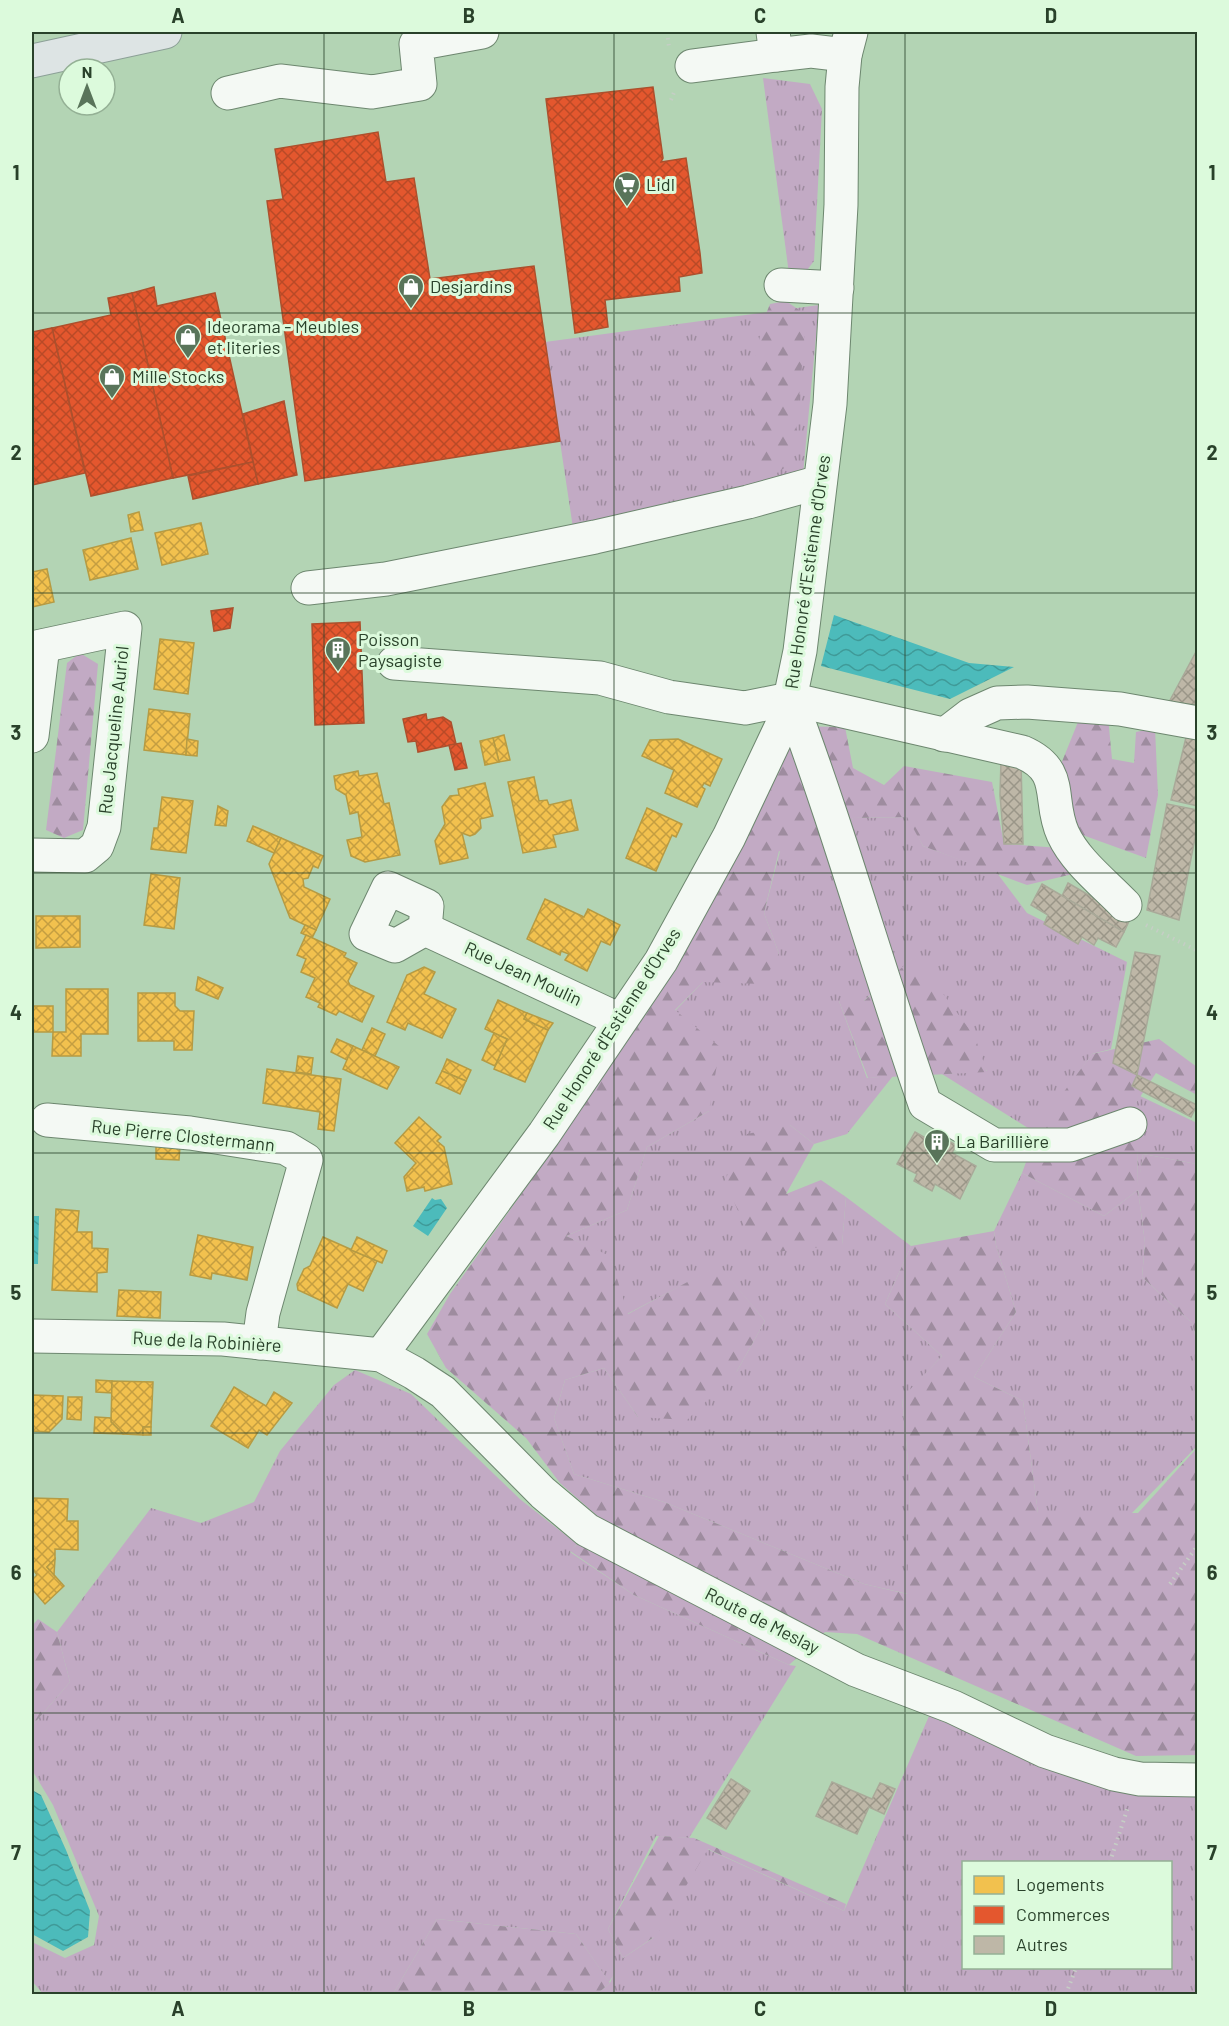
<svg xmlns="http://www.w3.org/2000/svg" width="1229" height="2026" viewBox="0 0 1229 2026" font-family="Barlow,sans-serif">
	<style>
		.grass { fill: url(#grass-tufts); fill-rule: evenodd }
		.forest { fill: url(#forest-firs) }
		.water { fill: url(#water-waves) }
		.homes { fill: url(#homes-cross-hatch); stroke: #b69b43; stroke-width: 1.5 }
		.shops { fill: url(#shops-cross-hatch); stroke: #ac502d; stroke-width: 1.5 }
		.building { fill: url(#building-cross-hatch); stroke: #a9a999; stroke-width: 1.5 }
		.lines { fill: none; stroke-linecap: round; stroke-linejoin: round }
		.minor-casing { stroke: #6d876f; stroke-width: 35 }
		.major-casing { stroke: #8ca097; stroke-width: 35 }
		.path { stroke: #c5cec5; stroke-width: 4; stroke-dasharray: 1.5 4.5; stroke-linecap: butt }
		.minor { stroke: #f4f9f4; stroke-width: 33 }
		.major { stroke: #dde4e4; stroke-width: 33 }
		.grid { fill: none; stroke: #29412a; stroke-width: 1.5; stroke-opacity: 0.55 }
		.labels { text-anchor: middle; stroke-width: 6; stroke-linejoin: round; paint-order: stroke }
		.poi-label { font-size: 18px; fill: #29412a; stroke: #dcfadc; text-anchor: start }
		.street-label { font-size: 18px; fill: #29412a; stroke: #dcfadc }
		.neatline { fill: none; stroke: #29412a; stroke-width: 2 }
		.grid-label { font-size: 20px; text-anchor: middle; font-weight: bold; fill: #29412a }
	</style>
	<defs>
		<pattern id="grass-tufts" width="24" height="20" patternUnits="userSpaceOnUse" patternTransform="scale(1.5)"><rect width="24" height="20" fill="#c2aac4"/><path d="M3 7l-1-3M5 7V3M7 7l1-3M15 17l-1-3M17 17v-4M19 17l1-3" fill="none" stroke="#9e8c9f"/></pattern>
		<pattern id="forest-firs" width="22" height="20" patternUnits="userSpaceOnUse" patternTransform="scale(1.5)"><rect width="22" height="20" fill="#c2aac4"/><path d="M5 1l3.5 6h-7zM16 11l3.5 6h-7z" fill="#9e8c9f"/></pattern>
		<pattern id="water-waves" width="16" height="10" patternUnits="userSpaceOnUse" patternTransform="scale(1.5)"><rect width="16" height="10" fill="#4cbbbb"/><path d="M0 5q4-4 8 0t8 0" fill="none" stroke="#3f9a98"/></pattern>
		<pattern id="homes-cross-hatch" width="8" height="8" patternUnits="userSpaceOnUse" patternTransform="scale(1.5)"><rect width="8" height="8" fill="#f2c14e"/><path d="M0 0l8 8M0 8l8-8" fill="none" stroke="#c49e41"/></pattern>
		<pattern id="shops-cross-hatch" width="8" height="8" patternUnits="userSpaceOnUse" patternTransform="scale(1.5)"><rect width="8" height="8" fill="#e4572e"/><path d="M0 0l8 8M0 8l8-8" fill="none" stroke="#b94a27"/></pattern>
		<pattern id="building-cross-hatch" width="8" height="8" patternUnits="userSpaceOnUse" patternTransform="scale(1.5)"><rect width="8" height="8" fill="#beb7a7"/><path d="M0 0l8 8M0 8l8-8" fill="none" stroke="#9a9688"/></pattern>
	</defs>
	<rect width="100%" height="100%" fill="#b3d4b4"/>
	<g class="grass">
		<path d="M763,78L810,84L822,109L814,261L804,274H789Z"/>
		<path d="M819,305L803,474L573,528L545,342Z"/>
		<path d="M908,817L923,846L997,873L1027,913L1127,962L1111,1049L1092,1054L1036,1133L942,1074L987,1071L915,957L894,975L846,832L853,818Z"/>
		<path d="M780,851L825,880L833,862L875,990L864,1001H839L867,1078L893,1076L847,1134L814,1144L790,1125L725,1180L842,1245L846,1197L911,1246L885,1304L942,1356L902,1399L910,1483L908,1594L864,1584L664,1502L574,1474L554,1418L565,1380L604,1368L638,1417L737,1371L765,1321L719,1266L627,1314L610,1257L566,1236L627,1210L647,1147L709,1111L675,1011L703,982L779,954L764,913Z"/>
		<path d="M1140,1096L1197,1123V1164L1143,1154L1138,1190L1145,1243L1142,1277L1192,1323L1197,1343V1446L1132,1513H1038L1023,1401L974,1377L1016,1312L996,1245L994,1231L1022,1173L1104,1216L1138,1190L1136,1103Z"/>
		<path d="M355,1370L411,1394L521,1500L577,1544L570,1552L634,1595L789,1665L796,1666L689,1838L656,1836L608,1929L623,1958L653,1938L707,1849L844,1911L929,1716L1115,1790L1197,1793V1994H597L610,1983L613,1976L609,1982L576,1934L437,1919L393,1994H43L32,1981V1942L65,1958L94,1945L99,1916L53,1805L32,1770V1726L70,1682L57,1632L151,1508L201,1523L254,1502L280,1451L334,1385ZM964,1862H1170V1968H964Z"/>
	</g>
	<g class="forest">
		<path d="M786,301L802,312L806,322L793,462L777,473L753,470L750,379L764,319L770,304Z"/>
		<path d="M80,653L98,664L83,830L64,838L46,830L67,663Z"/>
		<path d="M1080,717H1108L1112,759L1134,763L1136,732L1155,728L1158,795L1146,858L1077,833L1057,774Z"/>
		<path d="M788,726L845,727L853,768L884,785L904,766L992,782L1004,844L1060,848L1077,873L1027,885L923,846L907,817L853,818L825,881L779,851L764,913L779,954L762,984L703,982L675,1010L720,1047L709,1111L647,1147L627,1210L566,1236L610,1256L628,1314L719,1265L765,1321L737,1371L687,1420L638,1417L604,1368L565,1380L554,1418L574,1474L664,1502L864,1584L907,1594L910,1483L902,1398L942,1356L885,1304L911,1246L994,1231L996,1245L1016,1312L974,1377L1023,1401L1038,1513H1138L1197,1448V1755L1136,1756L857,1634L825,1632L789,1665L634,1595L570,1551L603,1521L560,1483L526,1438L446,1368L427,1334L450,1294L562,1137L677,968Z"/>
		<path d="M915,956L975,1037L987,1072L868,1078L839,1001H864Z"/>
		<path d="M1159,1039L1197,1067V1095L1156,1073L1136,1103L1138,1185L1143,1154L1197,1164V1343L1192,1323L1142,1277L1145,1243L1138,1190L1104,1216L1022,1173L1040,1124L1092,1054Z"/>
		<path d="M790,1125L814,1144L786,1194L821,1180L846,1197L842,1245L756,1254L725,1180L747,1134Z"/>
		<path d="M38,1619L57,1632L70,1682L32,1726V1626Z"/>
		<path d="M659,1836L694,1838L846,1904L844,1911L708,1849L657,1935L623,1958L608,1929Z"/>
		<path d="M437,1919L576,1934L610,1983L597,1994H393Z"/>
	</g>
	<g class="water">
		<path d="M834,615L969,663L1014,667L950,699L821,666Z"/>
		<path d="M432,1198L435,1200L441,1199L447,1208L428,1236L413,1226Z"/>
		<path d="M32,1216H39L38,1264H32Z"/>
		<path d="M32,1790L41,1795L66,1850L90,1911L88,1937L63,1951L32,1934Z"/>
	</g>
	<g class="homes">
		<path d="M139,512L143,530L131,532L128,515Z"/>
		<path d="M201,523L208,554L162,565L155,533Z"/>
		<path d="M131,538L138,569L90,580L83,550Z"/>
		<path d="M47,569L54,602L32,607V572Z"/>
		<path d="M160,639L194,643L188,694L154,689Z"/>
		<path d="M149,709L190,714L186,755L144,750Z"/>
		<path d="M504,735L510,760L499,762L493,738Z"/>
		<path d="M493,738L499,762L485,765L480,741Z"/>
		<path d="M187,739L198,741L197,756L186,755Z"/>
		<path d="M678,739L722,759L710,786L704,783L702,787L705,789L697,807L665,793L674,770L642,756L650,740Z"/>
		<path d="M358,771L359,776L377,773L384,804L389,803L400,855L365,862L351,856L347,840L362,837L358,812L350,814L346,795L336,789L334,776Z"/>
		<path d="M534,777L539,801L547,800L549,805L571,800L578,830L553,835L556,847L523,853L508,782Z"/>
		<path d="M485,783L493,816L480,819L481,828L475,834L470,836L462,833L468,858L440,864L435,841L445,824L442,807L450,796L459,795L458,789Z"/>
		<path d="M162,797L193,801L186,853L151,849L154,828H158Z"/>
		<path d="M218,806L228,811L226,826L215,825Z"/>
		<path d="M647,808L682,824L676,837L672,835L656,871L626,858Z"/>
		<path d="M253,826L281,838L274,853L247,841Z"/>
		<path d="M281,838L323,856L318,868L313,866L308,878L303,879L304,887L330,899L316,930L290,918L269,864Z"/>
		<path d="M151,874L180,878L174,929L144,925Z"/>
		<path d="M545,899L584,917L588,909L620,925L610,945L601,941L587,971L565,960L569,954L561,951L560,955L527,939Z"/>
		<path d="M36,916H80V947L36,948Z"/>
		<path d="M305,925L316,930L312,938L301,933Z"/>
		<path d="M306,935L346,953L344,957L357,963L348,981L350,985L374,996L362,1022L339,1011L336,1015L318,1007L320,1003L306,997L315,978L301,972L306,959L297,955Z"/>
		<path d="M424,967L435,972L424,994L456,1009L442,1038L408,1023L405,1030L387,1022L407,975Z"/>
		<path d="M198,977L223,988L218,999L196,990Z"/>
		<path d="M66,989H108V1034H81V1056H52L53,1032H66Z"/>
		<path d="M138,993H175V1006L180,1011H194L192,1050H174V1041H138Z"/>
		<path d="M498,1000L527,1013L524,1019L548,1030L525,1082L494,1069L507,1039L485,1029Z"/>
		<rect x="32" y="1006" width="21" height="26"/>
		<path d="M527,1013L553,1023L548,1030L524,1019Z"/>
		<path d="M372,1028L385,1034L375,1056L362,1050Z"/>
		<path d="M494,1033L507,1039L495,1066L482,1060Z"/>
		<path d="M337,1039L353,1046L347,1060L331,1052Z"/>
		<path d="M353,1046L399,1067L387,1089L343,1069Z"/>
		<path d="M298,1056L313,1058L311,1074L296,1072Z"/>
		<path d="M447,1059L471,1070L466,1081L442,1071Z"/>
		<path d="M267,1069L341,1079L334,1131L318,1129L320,1112L263,1103Z"/>
		<path d="M442,1071L466,1081L460,1094L436,1083Z"/>
		<path d="M419,1117L441,1137L437,1141L444,1147L452,1184L425,1191L424,1187L407,1191L404,1177L416,1163L395,1143Z"/>
		<path d="M156,1145L180,1146L179,1160L156,1159Z"/>
		<path d="M56,1209L79,1211L77,1232H92V1248L108,1249L107,1272L97,1273V1292L52,1290Z"/>
		<path d="M198,1235L253,1247L247,1280L212,1273L211,1279L190,1275Z"/>
		<path d="M323,1237L377,1261L363,1291L348,1284L337,1308L298,1290L297,1284L304,1269L310,1266Z"/>
		<path d="M357,1237L387,1251L382,1263L351,1250Z"/>
		<path d="M119,1290L161,1292L160,1318L117,1316Z"/>
		<path d="M96,1380L112,1381V1393L96,1392Z"/>
		<path d="M112,1381L153,1382L151,1427H143V1435L123,1434L111,1422Z"/>
		<path d="M234,1387L266,1406L274,1392L292,1403L267,1435L259,1430L248,1448L211,1426Z"/>
		<path d="M32,1395L63,1396L62,1419L49,1432L32,1431Z"/>
		<path d="M68,1397H82L81,1420L67,1419Z"/>
		<path d="M95,1417L111,1418V1422L123,1434L94,1433Z"/>
		<rect x="143" y="1427" width="8" height="8"/>
		<path d="M32,1498L68,1499L67,1521H78V1550L55,1549V1559L47,1567L64,1586L45,1604L32,1589V1580L37,1575L32,1568Z"/>
		<path d="M55,1559L54,1575L47,1567Z"/>
	</g>
	<g class="shops">
		<path d="M653,87L663,158L661,162L686,158L700,253L702,273L679,277L680,291L605,300L608,327L575,333L546,99Z"/>
		<path d="M378,132L386,182L414,178L430,279L534,266L560,441L305,481L267,201L283,199L275,149Z"/>
		<path d="M154,287L157,306L215,293L253,462L173,478L132,293Z"/>
		<path d="M132,293L173,478L91,496L52,328L111,315L108,298Z"/>
		<path d="M52,328L85,473L32,485V332Z"/>
		<path d="M284,401L297,475L258,484L243,414Z"/>
		<path d="M253,462L258,484L193,499L188,476Z"/>
		<path d="M233,608L230,628L214,631L211,611Z"/>
		<path d="M360,622L364,723L315,725L312,624Z"/>
		<path d="M426,714L427,720L443,717L451,722L456,744L418,752L416,741L408,742L403,719Z"/>
		<path d="M461,743L467,768L455,770L449,745Z"/>
	</g>
	<g class="building">
		<path d="M1198,648V705L1169,702Z"/>
		<path d="M1188,729L1198,731V806L1171,800Z"/>
		<path d="M1001,761L1021,762L1023,844H1004L1000,795Z"/>
		<path d="M1167,804L1198,810V823L1179,920L1147,910Z"/>
		<path d="M1068,883L1130,919L1124,932L1062,896Z"/>
		<path d="M1042,884L1124,932L1116,947L1098,938L1094,945L1082,937L1078,944L1044,924L1048,915L1031,905Z"/>
		<path d="M1135,952L1160,956L1137,1075L1113,1063Z"/>
		<path d="M1137,1075L1197,1105L1191,1117L1132,1086Z"/>
		<path d="M915,1132L934,1143L938,1135L956,1145L952,1153L976,1166L960,1199L935,1184L932,1191L914,1181L917,1174L897,1164Z"/>
		<path d="M731,1779L750,1791L726,1829L707,1818Z"/>
		<path d="M832,1782L872,1799L880,1783L895,1789L884,1814L869,1807L857,1834L816,1816Z"/>
	</g>
	<g class="lines">
		<defs>
			<g id="minor">
				<path d="M773,32L776,55L811,51L845,55"/>
				<path d="M692,66L776,55"/>
				<path d="M228,93L280,81L372,92L420,84L416,44L482,32"/>
				<path d="M781,285L837,288"/>
				<path d="M308,588L386,579L595,537L748,502L820,482"/>
				<path d="M32,648L125,628L104,827L97,846L85,856L32,855"/>
				<path d="M394,663L600,678L669,697L745,708L790,699L1022,752C1066,771 1047,799 1063,834C1076,862 1104,883 1125,905"/>
				<path d="M790,699C840,832 878,970 925,1104L994,1145H1070L1130,1124"/>
				<path d="M944,735L970,715L997,703L1027,702L1120,709L1198,723"/>
				<path d="M32,736L43,646"/>
				<path d="M425,929L395,946L366,934L388,888L427,906L425,929L620,1020"/>
				<path d="M47,1120L190,1133L286,1148L306,1160L263,1313L259,1343"/>
				<path d="M32,1336L223,1339L381,1355L414,1373L443,1392L543,1493L587,1530L856,1670L953,1707L1045,1751L1114,1774L1140,1779L1198,1780"/>
				<path d="M381,1355L544,1134L661,961L729,837L782,725L790,699L800,651L830,404L841,205L842,87L845,55L851,32"/>
			</g>
			<path id="major" d="M32,61L165,32"/>
		</defs>
		<use href="#minor" class="minor-casing"/>
		<use href="#major" class="major-casing"/>
		<g class="path">
			<path d="M667,32L669,47"/>
			<path d="M671,100L675,90"/>
			<path d="M1146,925L1198,951"/>
			<path d="M1170,1584L1198,1545"/>
			<path d="M1110,1862L1128,1807"/>
			<path d="M1066,1994L1076,1968"/>
		</g>
		<use href="#minor" class="minor"/>
		<use href="#major" class="major"/>
	</g>
	<path class="grid" d="M324,32V1994M614,32V1994M905,32V1994M32,313H1198M32,593H1198M32,873H1198M32,1153H1198M32,1433H1198M32,1713H1198"/>
	<defs>
		<symbol id="supermarket-pin" viewBox="-11 -11 22 30"><path d="M0 17L-7.5 6A9.5 9.5 0 1 1 7.5 6Z" fill="#59745a" stroke="#dcfadc"/><path d="M-6-5.5h2.5l.6 2H6L4.5 2H-2.5L-4.4-4H-6ZM-1.5 3.2a1.3 1.3 0 1 0 .1 0ZM3 3.2a1.3 1.3 0 1 0 .1 0Z" fill="#fff"/></symbol>
		<symbol id="shop-pin" viewBox="-11 -11 22 30"><path d="M0 17L-7.5 6A9.5 9.5 0 1 1 7.5 6Z" fill="#59745a" stroke="#dcfadc"/><path d="M-5-2.5h2.3a2.7 3.5 0 0 1 5.4 0H5L5.5 6h-11ZM-1.5-2.5h3a1.5 2.3 0 0 0-3 0Z" fill="#fff"/></symbol>
		<symbol id="building-pin" viewBox="-11 -11 22 30"><path d="M0 17L-7.5 6A9.5 9.5 0 1 1 7.5 6Z" fill="#59745a" stroke="#dcfadc"/><path d="M-4-6H4V6H1V3H-1V6H-4ZM-2.5-4.3h1.7v1.8h-1.7ZM.8-4.3h1.7v1.8H.8ZM-2.5-1h1.7V.8h-1.7ZM.8-1h1.7V.8H.8Z" fill="#fff"/></symbol>
	</defs>
	<g fill-rule="evenodd">
		<use href="#supermarket-pin" x="612" y="170" width="30" height="40"/>
		<use href="#shop-pin" x="396" y="272" width="30" height="40"/>
		<use href="#shop-pin" x="173" y="322" width="30" height="40"/>
		<use href="#shop-pin" x="97" y="362" width="30" height="40"/>
		<use href="#building-pin" x="323" y="635" width="30" height="40"/>
		<use href="#building-pin" x="922" y="1127" width="30" height="40"/>
	</g>
	<g class="labels">
		<g class="poi-label">
			<text x="646" y="191">Lidl</text>
			<text x="430" y="293">Desjardins</text>
			<text x="207" y="333">Ideorama - Meubles<tspan x="207" dy="21">et literies</tspan></text>
			<text x="132" y="383">Mille Stocks</text>
			<text x="358" y="646">Poisson<tspan x="358" dy="21">Paysagiste</tspan></text>
			<text x="956" y="1148">La Barillière</text>
		</g>
		<g class="street-label">
			<text transform="translate(808 572) rotate(-82)" y="6">Rue Honoré d'Estienne d'Orves</text>
			<text transform="translate(114 730) rotate(-84)" y="6">Rue Jacqueline Auriol</text>
			<text transform="translate(523 974) rotate(25)" y="6">Rue Jean Moulin</text>
			<text transform="translate(612 1029) rotate(-57)" y="6">Rue Honoré d'Estienne d'Orves</text>
			<text transform="translate(183 1136) rotate(6)" y="6">Rue Pierre Clostermann</text>
			<text transform="translate(207 1342) rotate(3)" y="6">Rue de la Robinière</text>
			<text transform="translate(762 1621) rotate(27)" y="6">Route de Meslay</text>
		</g>
	</g>
	<rect width="1229" height="2026" fill="none" stroke="#dcfadc" stroke-width="66"/>
	<rect x="962" y="1861" width="210" height="108" fill="#dcfadc" stroke="#94b095" stroke-width="1.5"/>
	<rect x="974" y="1876" width="30" height="18" fill="#f2c14e" stroke="#94b095" stroke-width="1.5"/>
	<text x="1016" y="1891" font-size="18" fill="#29412a">Logements</text>
	<rect x="974" y="1906" width="30" height="18" fill="#e4572e" stroke="#94b095" stroke-width="1.5"/>
	<text x="1016" y="1921" font-size="18" fill="#29412a">Commerces</text>
	<rect x="974" y="1936" width="30" height="18" fill="#beb7a7" stroke="#94b095" stroke-width="1.5"/>
	<text x="1016" y="1951" font-size="18" fill="#29412a">Autres</text>
	<g transform="translate(87 87)"><circle r="28" fill="#dcfadc" stroke="#94b095" stroke-width="1.5"/>
	<path d="M0-4.5L10 22L0 15L-10 22Z" fill="#59745a"/>
	<text y="-9" font-size="16" font-weight="bold" text-anchor="middle" fill="#29412a">N</text>
	</g>
	<rect x="33" y="33" width="1163" height="1960" class="neatline"/>
	<g class="grid-label">
		<text x="178" y="23">A</text>
		<text x="469" y="23">B</text>
		<text x="760" y="23">C</text>
		<text x="1051" y="23">D</text>
		<text x="16" y="180">1</text>
		<text x="1212" y="180">1</text>
		<text x="16" y="460">2</text>
		<text x="1212" y="460">2</text>
		<text x="16" y="740">3</text>
		<text x="1212" y="740">3</text>
		<text x="16" y="1020">4</text>
		<text x="1212" y="1020">4</text>
		<text x="16" y="1300">5</text>
		<text x="1212" y="1300">5</text>
		<text x="16" y="1580">6</text>
		<text x="1212" y="1580">6</text>
		<text x="16" y="1860">7</text>
		<text x="1212" y="1860">7</text>
		<text x="178" y="2016">A</text>
		<text x="469" y="2016">B</text>
		<text x="760" y="2016">C</text>
		<text x="1051" y="2016">D</text>
	</g>
</svg>
